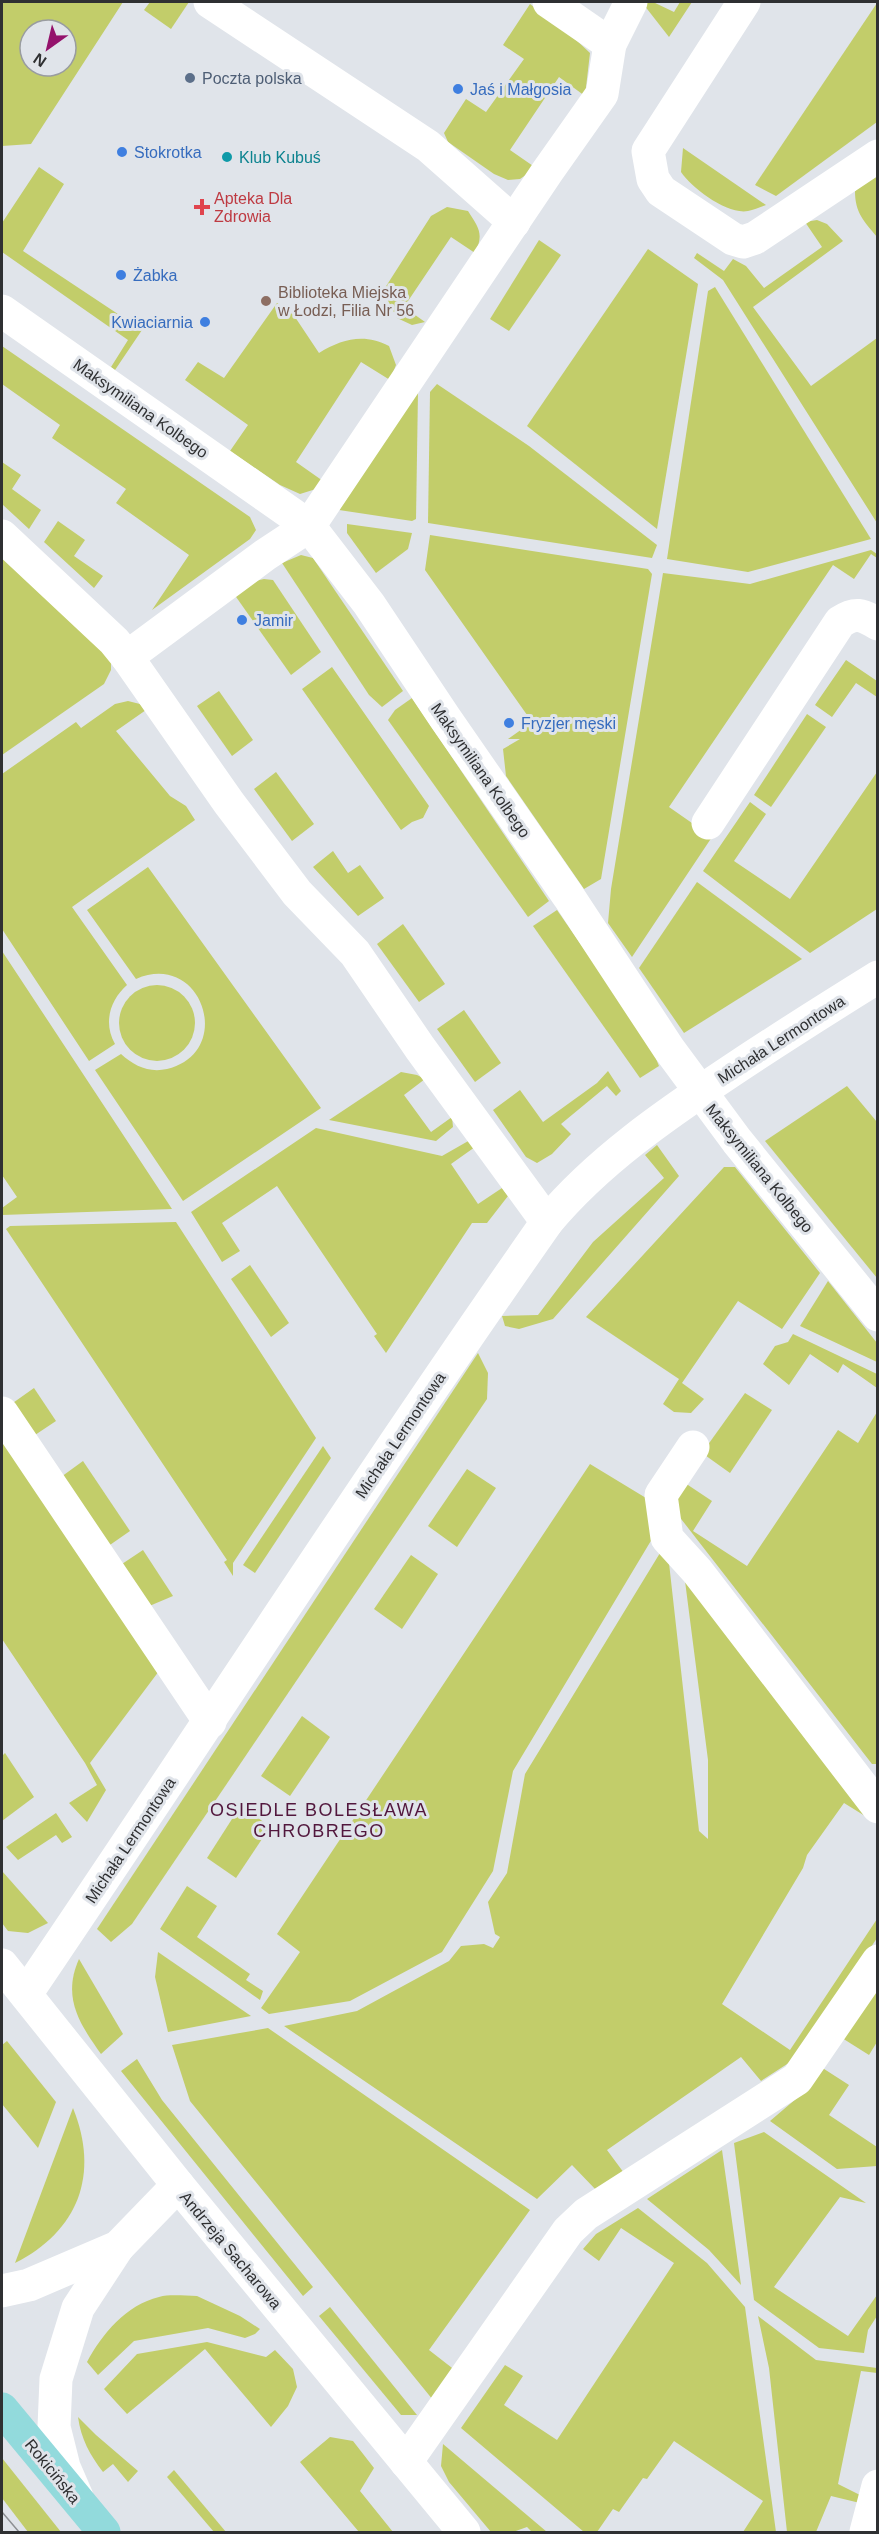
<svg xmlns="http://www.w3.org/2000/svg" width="879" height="2534" viewBox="0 0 879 2534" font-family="Arial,sans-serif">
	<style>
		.green { fill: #c2cd6a; fill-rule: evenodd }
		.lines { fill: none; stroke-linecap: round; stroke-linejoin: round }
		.minor { stroke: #fff; stroke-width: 33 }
		.major { stroke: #92dadc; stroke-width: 33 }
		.tram { stroke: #8d9094; stroke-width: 1.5 }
		.service-dot { fill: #5c6f8a; stroke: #e0e4ea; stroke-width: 2 }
		.shop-dot { fill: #3f7fe0; stroke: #e0e4ea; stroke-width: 2 }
		.culture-dot { fill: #0f9aa8; stroke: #e0e4ea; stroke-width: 2 }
		.health-dot { fill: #e0444e; stroke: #e0e4ea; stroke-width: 2 }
		.education-dot { fill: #8d6e63; stroke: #e0e4ea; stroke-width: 2 }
		.labels { text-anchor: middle; stroke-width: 6; stroke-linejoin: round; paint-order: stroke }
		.service-label { font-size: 16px; fill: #4e5e75; stroke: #e0e4ea; text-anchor: start }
		.shop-label { font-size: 16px; fill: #366cbe; stroke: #e0e4ea; text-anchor: start }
		.culture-label { font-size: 16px; fill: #0d838f; stroke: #e0e4ea; text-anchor: start }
		.health-label { font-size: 16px; fill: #be3a42; stroke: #e0e4ea; text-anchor: start }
		.education-label { font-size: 16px; fill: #785e54; stroke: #e0e4ea; text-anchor: start }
		.street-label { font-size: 16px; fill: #2f3032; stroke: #e0e4ea }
		.neighbourhood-label { font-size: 18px; letter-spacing: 1.5px; fill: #52173d; stroke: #e0e4ea }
	</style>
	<rect width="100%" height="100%" fill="#e0e4ea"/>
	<g class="green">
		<path d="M2,2H123L31,144L2,146ZM30,30H66V66H30Z"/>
		<path d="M150,2H189L171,29L144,10Z"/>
		<path d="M646,2H653L674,12L680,2H692L669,37L644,5Z"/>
		<path d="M877,3V122L776,196L755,185Z"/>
		<path d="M530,4L573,37L590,53L585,96L559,77L510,150L536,168L520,179L508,180L494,174L448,142L444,133L466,99L486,112L524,59L503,45Z"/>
		<path d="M683,148L766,205C760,207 754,210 748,211C727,215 692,188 681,172Z"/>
		<path d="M39,167L64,184L23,251L142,330L115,370L111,367L128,340L2,252V223Z"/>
		<path d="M877,171V237C864,221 855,213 855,191Z"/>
		<path d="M447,207L468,211C479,228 484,234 475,253L451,237L404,307L425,322L412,325L397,318L383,291L431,216Z"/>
		<path d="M817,220L827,224L843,241L753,307L811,386L877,338V523L723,280L694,258L697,253L724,271L733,259L746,266L764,288L822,247L805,222Z"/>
		<path d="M539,240L561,255L509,331L490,319Z"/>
		<path d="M648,249L698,284L657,529L527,426Z"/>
		<path d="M715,287L871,539L748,572L667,559L708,291Z"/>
		<path d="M277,303L293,314L319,353C342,339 364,333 389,346L396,365L390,380L361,362L296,462L323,481L316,489L300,494L280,485L230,451L248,425L185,380L198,362L224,378Z"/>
		<path d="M2,346L250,517L256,530L250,539L152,610L189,555L116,503L126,489L52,438L60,425L2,384Z"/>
		<path d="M437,384L529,446L657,545L652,558L428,523L430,392Z"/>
		<path d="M418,391L416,519L412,521L339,510Z"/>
		<path d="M2,462L21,475L12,489L41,510L29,529L2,504Z"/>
		<path d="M58,521L85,540L74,556L103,576L94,588L44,542Z"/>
		<path d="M347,524L412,533L408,549L376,573L347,533Z"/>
		<path d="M430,535L648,569L652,574L601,879L584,889L506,776L503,749L520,739H508L532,722L425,570Z"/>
		<path d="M2,550L111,653V670L104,684L2,755Z"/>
		<path d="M871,550L877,554V558L871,554L854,579L833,565L669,807L712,837L632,957L608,923L611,889L663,573L750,584Z"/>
		<path d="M301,555L313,558L403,691L382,707L369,695L282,563Z"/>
		<path d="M264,579L273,580L321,652L291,675L234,594L255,581Z"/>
		<path d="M846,660L877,681V697L856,683L832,717L815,705Z"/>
		<path d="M332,667L429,806L423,818L412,822L401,830L302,689Z"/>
		<path d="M219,691L253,740L232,756L197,706Z"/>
		<path d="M412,698L549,901L528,917L388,720L395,710Z"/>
		<path d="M128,701L140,704L146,710L116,731L170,796L186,806L195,820L72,907L127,985C110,1000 103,1023 115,1044L89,1061L2,929V774L76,722L81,728L115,704Z"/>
		<path d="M807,714L826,727L771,807L754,795Z"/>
		<path d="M276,772L314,824L292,841L254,789Z"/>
		<path d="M877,772V909L810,953L703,871L750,802L766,814L734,861L790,899Z"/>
		<path d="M333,851L348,873L360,865L384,898L358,916L313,867Z"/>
		<path d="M148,867L321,1108L183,1201L95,1070L121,1054C134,1066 149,1073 167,1069C236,1052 202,950 136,979L87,910Z"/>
		<path d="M697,882L802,959L684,1033L639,968Z"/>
		<path d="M557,910L650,1044L659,1066L640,1078L533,926Z"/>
		<path d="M403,924L445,984L419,1002L377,944Z"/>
		<path d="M2,951L172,1209L2,1215V1208L17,1197L2,1175Z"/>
		<circle cx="157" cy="1023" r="38"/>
		<path d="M464,1010L501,1063L475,1082L437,1029Z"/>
		<path d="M608,1071L621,1091L616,1096L607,1086L561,1124L571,1134L552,1154L537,1163L526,1157L493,1110L520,1090L543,1122L597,1083Z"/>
		<path d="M401,1072L417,1075L425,1079L404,1095L431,1132L452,1117L453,1127L436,1141L329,1120Z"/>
		<path d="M847,1086L877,1122V1278L765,1141Z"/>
		<path d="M316,1128L442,1156L470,1140L475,1147L451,1164L478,1204L502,1188L508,1196L487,1223H472L386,1353L374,1336L377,1334L277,1186L222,1223L240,1251L222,1262L191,1212Z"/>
		<path d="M657,1145L679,1176L553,1319L519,1329L505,1326L502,1316L538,1315L593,1242L664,1178L645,1155Z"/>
		<path d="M724,1167H735L820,1273L782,1329L738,1301L682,1383L704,1399L691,1413L674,1412L663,1404L679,1379L586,1317Z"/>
		<path d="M176,1222L316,1438L233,1563V1576L224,1562L227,1560L6,1229L10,1226Z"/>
		<path d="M250,1265L289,1323L271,1337L231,1279Z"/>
		<path d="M828,1281L877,1343V1362L800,1326Z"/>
		<path d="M793,1334L877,1374V1388L843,1364L838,1373L810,1354L789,1385L763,1364L775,1346L788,1342Z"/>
		<path d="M478,1353L488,1373L487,1399L132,1924L111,1942L97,1929Z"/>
		<path d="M34,1388L56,1421L32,1437L10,1405Z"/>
		<path d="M745,1393L772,1410L730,1473L702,1453Z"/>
		<path d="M877,1412V1764H872L678,1515L676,1500L685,1483L712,1501L693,1531L747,1566L838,1430L858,1443Z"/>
		<path d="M2,1435L159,1671L90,1763L106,1790L87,1822L69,1803L97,1785L85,1763L2,1639Z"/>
		<path d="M323,1446L331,1458L255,1573L243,1565Z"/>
		<path d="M83,1461L130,1531L107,1547L61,1477Z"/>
		<path d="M590,1464L646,1498L652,1539L513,1771L493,1871L442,1952L350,2001L269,2014L261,2008L300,1952L277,1934Z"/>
		<path d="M467,1469L496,1488L457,1547L428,1526Z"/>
		<path d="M143,1550L173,1596L147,1607L119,1566Z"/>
		<path d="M660,1553L669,1563L699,1831L708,1839V1760L685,1581L865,1816L844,1803L807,1855L803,1868L722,2004L790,2050L877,1919V1938L798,2057L761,2081L741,2057L607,2150L624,2173L597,2191L572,2165L537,2199L284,2026L357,2011L449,1961L461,1946L484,1944L493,1948L500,1937L495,1934L488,1902L507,1873L525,1774Z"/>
		<path d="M411,1555L438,1574L402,1629L374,1609Z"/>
		<path d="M302,1716L330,1737L290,1796L261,1776Z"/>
		<path d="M5,1753L34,1797L2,1821V1756Z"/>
		<path d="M241,1805L270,1827L236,1878L207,1858Z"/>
		<path d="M56,1813L72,1837L62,1843L56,1835L18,1860L6,1847Z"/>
		<path d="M2,1871L48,1923L28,1933L8,1931L2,1923Z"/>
		<path d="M187,1886L217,1906L197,1937L250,1974L246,1980L263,1991L260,2000L160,1929Z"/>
		<path d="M158,1952L251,2016L168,2032L155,1977Z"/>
		<path d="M79,1959L123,2034L101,2054C79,2023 62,1997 79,1959Z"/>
		<path d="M877,1984V2042L869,2055L842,2038Z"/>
		<path d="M268,2028L530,2210L429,2350L456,2371L433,2400L190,2101L172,2045Z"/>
		<path d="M7,2041L56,2102L38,2148L2,2104V2045Z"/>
		<path d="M137,2059L162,2100L313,2287L303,2296L121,2071Z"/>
		<path d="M821,2067L849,2085L829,2115L877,2147V2166L837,2169L770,2121L797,2098Z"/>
		<path d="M73,2108C100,2175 78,2231 15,2263Z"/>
		<path d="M764,2132L866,2203L840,2197L774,2287L848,2336L877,2295V2316L868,2330L864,2353L819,2348L754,2300L734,2143Z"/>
		<path d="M722,2150L741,2285L709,2250L647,2199Z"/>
		<path d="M638,2208L707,2263L745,2307L776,2532H743L763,2501L674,2441L647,2479L643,2478L619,2512L613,2509L597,2532H584L461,2428L505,2365L523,2376L504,2405L557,2440L674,2263L621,2228L599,2261L583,2249L596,2234Z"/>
		<path d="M197,2296L240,2316L260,2329L255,2334L245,2338L208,2328L134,2341L98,2375L87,2362C102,2334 126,2305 159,2297C170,2294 185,2296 197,2296Z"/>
		<path d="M330,2307L417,2415H401L319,2316Z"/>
		<path d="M758,2316L816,2360L877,2368V2373L861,2371L838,2484L860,2495V2503L831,2496L816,2532H787L769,2368Z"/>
		<path d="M207,2342L266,2357L275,2350L293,2369L297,2387L288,2406L271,2427L205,2349L127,2414L104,2389L137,2354Z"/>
		<path d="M78,2417L96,2435L138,2471L128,2482L113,2464L103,2472C90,2455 81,2439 78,2417Z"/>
		<path d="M330,2437L353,2441L374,2468L360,2491L393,2532H359L300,2462Z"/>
		<path d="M443,2444L547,2532H532L527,2527L513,2532H491L449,2482L441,2466Z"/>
		<path d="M2,2458L61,2532H28L2,2498Z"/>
		<path d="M174,2470L226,2532H214L167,2477Z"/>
	</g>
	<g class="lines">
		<g class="minor">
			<path d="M210,2L428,146L514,222"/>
			<path d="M549,2L610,44"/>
			<path d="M744,2L648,151L653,179L661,191L733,239L743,242L755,238L878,156"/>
			<path d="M2,311L309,526L369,604L445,718L569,897L669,1049L737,1141L878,1315"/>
			<path d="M2,536L114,641L127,657L265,555L309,526L547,172L602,94L610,44L631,2"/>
			<path d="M127,657L229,803L297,893L355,953L420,1048L547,1222"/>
			<path d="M708,823L840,622C855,612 862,614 878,624"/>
			<path d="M2,1413L210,1722"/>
			<path d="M693,1447L661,1495L667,1538L697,1571L878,1807"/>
			<path d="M2,1965L178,2185L464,2532"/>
			<path d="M26,1994C200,1737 369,1476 547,1222C598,1161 665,1115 731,1071C779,1039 828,1008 878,977"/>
			<path d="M2,2291L29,2285L118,2247"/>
			<path d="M406,2462L568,2231L586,2214L797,2079L878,1961"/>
			<path d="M77,2497L64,2467L54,2427L56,2379L78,2308L118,2247L178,2185"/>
			<path d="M866,2532L878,2486"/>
		</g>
		<path class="major" d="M2,2409L104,2532"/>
		<path class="tram" d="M2,2512L19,2532"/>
	</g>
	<circle class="service-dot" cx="190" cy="78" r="6"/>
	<g class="shop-dot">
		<circle cx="458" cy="89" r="6"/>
		<circle cx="122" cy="152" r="6"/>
		<circle cx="121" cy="275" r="6"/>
		<circle cx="205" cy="322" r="6"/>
		<circle cx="242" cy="620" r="6"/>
		<circle cx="509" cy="723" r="6"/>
	</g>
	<circle class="culture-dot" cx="227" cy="157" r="6"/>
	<path class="health-dot" d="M199 198h6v6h6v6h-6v6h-6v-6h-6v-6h6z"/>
	<circle class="education-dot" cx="266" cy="301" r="6"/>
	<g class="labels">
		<g class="service-label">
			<text x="202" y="84">Poczta polska</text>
		</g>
		<g class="shop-label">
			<text x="470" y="95">Jaś i Małgosia</text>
			<text x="134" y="158">Stokrotka</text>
			<text x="133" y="281">Żabka</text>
			<text x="193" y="328" text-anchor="end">Kwiaciarnia</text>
			<text x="254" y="626">Jamir</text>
			<text x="521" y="729">Fryzjer męski</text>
		</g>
		<g class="culture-label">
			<text x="239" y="163">Klub Kubuś</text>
		</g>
		<g class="health-label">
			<text x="214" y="204">Apteka Dla<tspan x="214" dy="18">Zdrowia</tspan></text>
		</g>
		<g class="education-label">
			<text x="278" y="298">Biblioteka Miejska<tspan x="278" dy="18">w Łodzi, Filia Nr 56</tspan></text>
		</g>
		<g class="street-label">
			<text transform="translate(141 408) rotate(35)" y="6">Maksymiliana Kolbego</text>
			<text transform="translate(481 770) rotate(55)" y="6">Maksymiliana Kolbego</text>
			<text transform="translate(781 1039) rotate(-33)" y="6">Michała Lermontowa</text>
			<text transform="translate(760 1168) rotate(51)" y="6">Maksymiliana Kolbego</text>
			<text transform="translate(400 1435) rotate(-56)" y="6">Michała Lermontowa</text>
			<text transform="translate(130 1840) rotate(-56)" y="6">Michała Lermontowa</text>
			<text transform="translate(231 2250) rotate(50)" y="6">Andrzeja Sacharowa</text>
			<text transform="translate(53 2471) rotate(51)" y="6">Rokicińska</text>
		</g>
		<g class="neighbourhood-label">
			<text x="319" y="1816">OSIEDLE BOLESŁAWA<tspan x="319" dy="21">CHROBREGO</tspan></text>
		</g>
	</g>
	<rect width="879" height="2534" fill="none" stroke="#2f3032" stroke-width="6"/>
	<g transform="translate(48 48) rotate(214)"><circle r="28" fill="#e0e4ea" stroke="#999ca0" stroke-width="1.5"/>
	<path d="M0-4.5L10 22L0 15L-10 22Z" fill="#94126c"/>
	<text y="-9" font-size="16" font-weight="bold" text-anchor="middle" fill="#2f3032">N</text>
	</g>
</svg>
